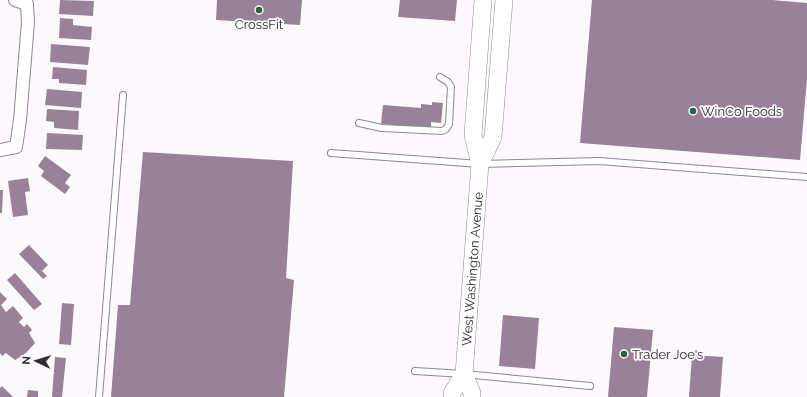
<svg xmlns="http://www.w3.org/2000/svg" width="807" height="397" viewBox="0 0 807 397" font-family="Raleway,sans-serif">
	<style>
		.building { fill: #998297 }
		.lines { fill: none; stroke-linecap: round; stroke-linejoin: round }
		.lane-casing { stroke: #8e8794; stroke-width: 8 }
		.street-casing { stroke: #8e8794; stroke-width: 14 }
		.secondary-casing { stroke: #8e8794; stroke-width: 18 }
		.lane { stroke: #fff; stroke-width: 6 }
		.street { stroke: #fff; stroke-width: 12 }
		.secondary { stroke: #fff; stroke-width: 17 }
		.poi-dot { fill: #2f6246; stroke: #fcf8fe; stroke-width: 1.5 }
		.labels { text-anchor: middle; stroke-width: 3.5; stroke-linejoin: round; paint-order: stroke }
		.poi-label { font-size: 13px; fill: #312e33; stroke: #fcf8fe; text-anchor: start }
		.street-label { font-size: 13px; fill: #312e33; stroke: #fcf8fe }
	</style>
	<rect width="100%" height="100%" fill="#fcf8fe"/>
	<g class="building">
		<path d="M60,0L94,1L93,16L59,14Z"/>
		<path d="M217,0H302L300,25L216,20Z"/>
		<path d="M400,0H457L455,21L398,17Z"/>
		<path d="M592,0H772L807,3V79L800,160L580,143Z"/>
		<path d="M60,18L73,19V25L92,27L91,40L59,38Z"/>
		<path d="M51,44L90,47L88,65L50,62Z"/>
		<path d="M53,67L87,70L86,85L59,83V79H52Z"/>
		<path d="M47,89L82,92L81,108L45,105Z"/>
		<path d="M432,102L443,103L441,123L431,122V128L381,124L383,105L421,108V104L432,105Z"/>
		<path d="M47,109L79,111L78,130L54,128V122L46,121Z"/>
		<path d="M47,133L83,135L82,150L46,149Z"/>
		<path d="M143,152L293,161L286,278L294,280L284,397H111L118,305H130Z"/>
		<path d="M45,156L71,175L65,183L70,187L65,194L41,176L44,171L38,166Z"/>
		<path d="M28,178L30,191L25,192L28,215L13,217L8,181Z"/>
		<path d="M0,190H3L2,213H0Z"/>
		<path d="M29,245L48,265L42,271L47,276L43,279L19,254Z"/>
		<path d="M15,273L42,304L34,310L7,280Z"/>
		<path d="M0,292L7,299L1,305L6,312L13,306L23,318L19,322L24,327L27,324L32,330L29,333L35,343L26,353L15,360L6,353L2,356L0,353Z"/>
		<path d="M62,303L74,304L71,345L59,344Z"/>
		<path d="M503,315L539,318L535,369L499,366Z"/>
		<path d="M614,327L653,330L647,397H608Z"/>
		<path d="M692,355L723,357L720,397H689Z"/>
		<path d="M55,357L66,358L62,397H52Z"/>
		<path d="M2,386L13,397H0V388Z"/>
		<path d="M28,390L38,391V397H27Z"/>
	</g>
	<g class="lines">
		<defs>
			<g id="lane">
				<path d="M359,123L382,128L442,131L446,129L449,124L451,87L448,82L440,77"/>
				<path d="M331,153L480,164L599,161L807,177"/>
				<path d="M415,371L464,374L590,386"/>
				<path d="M99,397L123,95"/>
			</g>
			<path id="street" d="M0,150L16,147L20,120L28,22L27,4L15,0"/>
			<g id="secondary">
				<path d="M480,164L493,137L504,0"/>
				<path d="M452,397V393L464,374"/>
				<path id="s1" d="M472,397V393L464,374L480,164L473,135L483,0"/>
			</g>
		</defs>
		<use href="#lane" class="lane-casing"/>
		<use href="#street" class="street-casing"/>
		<use href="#secondary" class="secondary-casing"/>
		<use href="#lane" class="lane"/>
		<use href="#street" class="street"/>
		<use href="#secondary" class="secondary"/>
	</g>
	<g class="poi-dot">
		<circle cx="259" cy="10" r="4"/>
		<circle cx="693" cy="111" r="4"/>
		<circle cx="624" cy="354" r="4"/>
	</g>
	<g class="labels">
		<g class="poi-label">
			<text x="259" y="29" text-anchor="middle">CrossFit</text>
			<text x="701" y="116">WinCo Foods</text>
			<text x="632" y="359">Trader Joe's</text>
		</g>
		<g class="street-label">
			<text dy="5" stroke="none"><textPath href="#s1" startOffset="130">West Washington Avenue</textPath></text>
		</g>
	</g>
	<g transform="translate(36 361) rotate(274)" stroke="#fcf8fe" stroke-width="3" paint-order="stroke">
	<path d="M0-3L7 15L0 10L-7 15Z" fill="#312e33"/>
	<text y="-6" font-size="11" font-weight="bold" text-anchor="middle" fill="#312e33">N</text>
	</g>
</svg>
